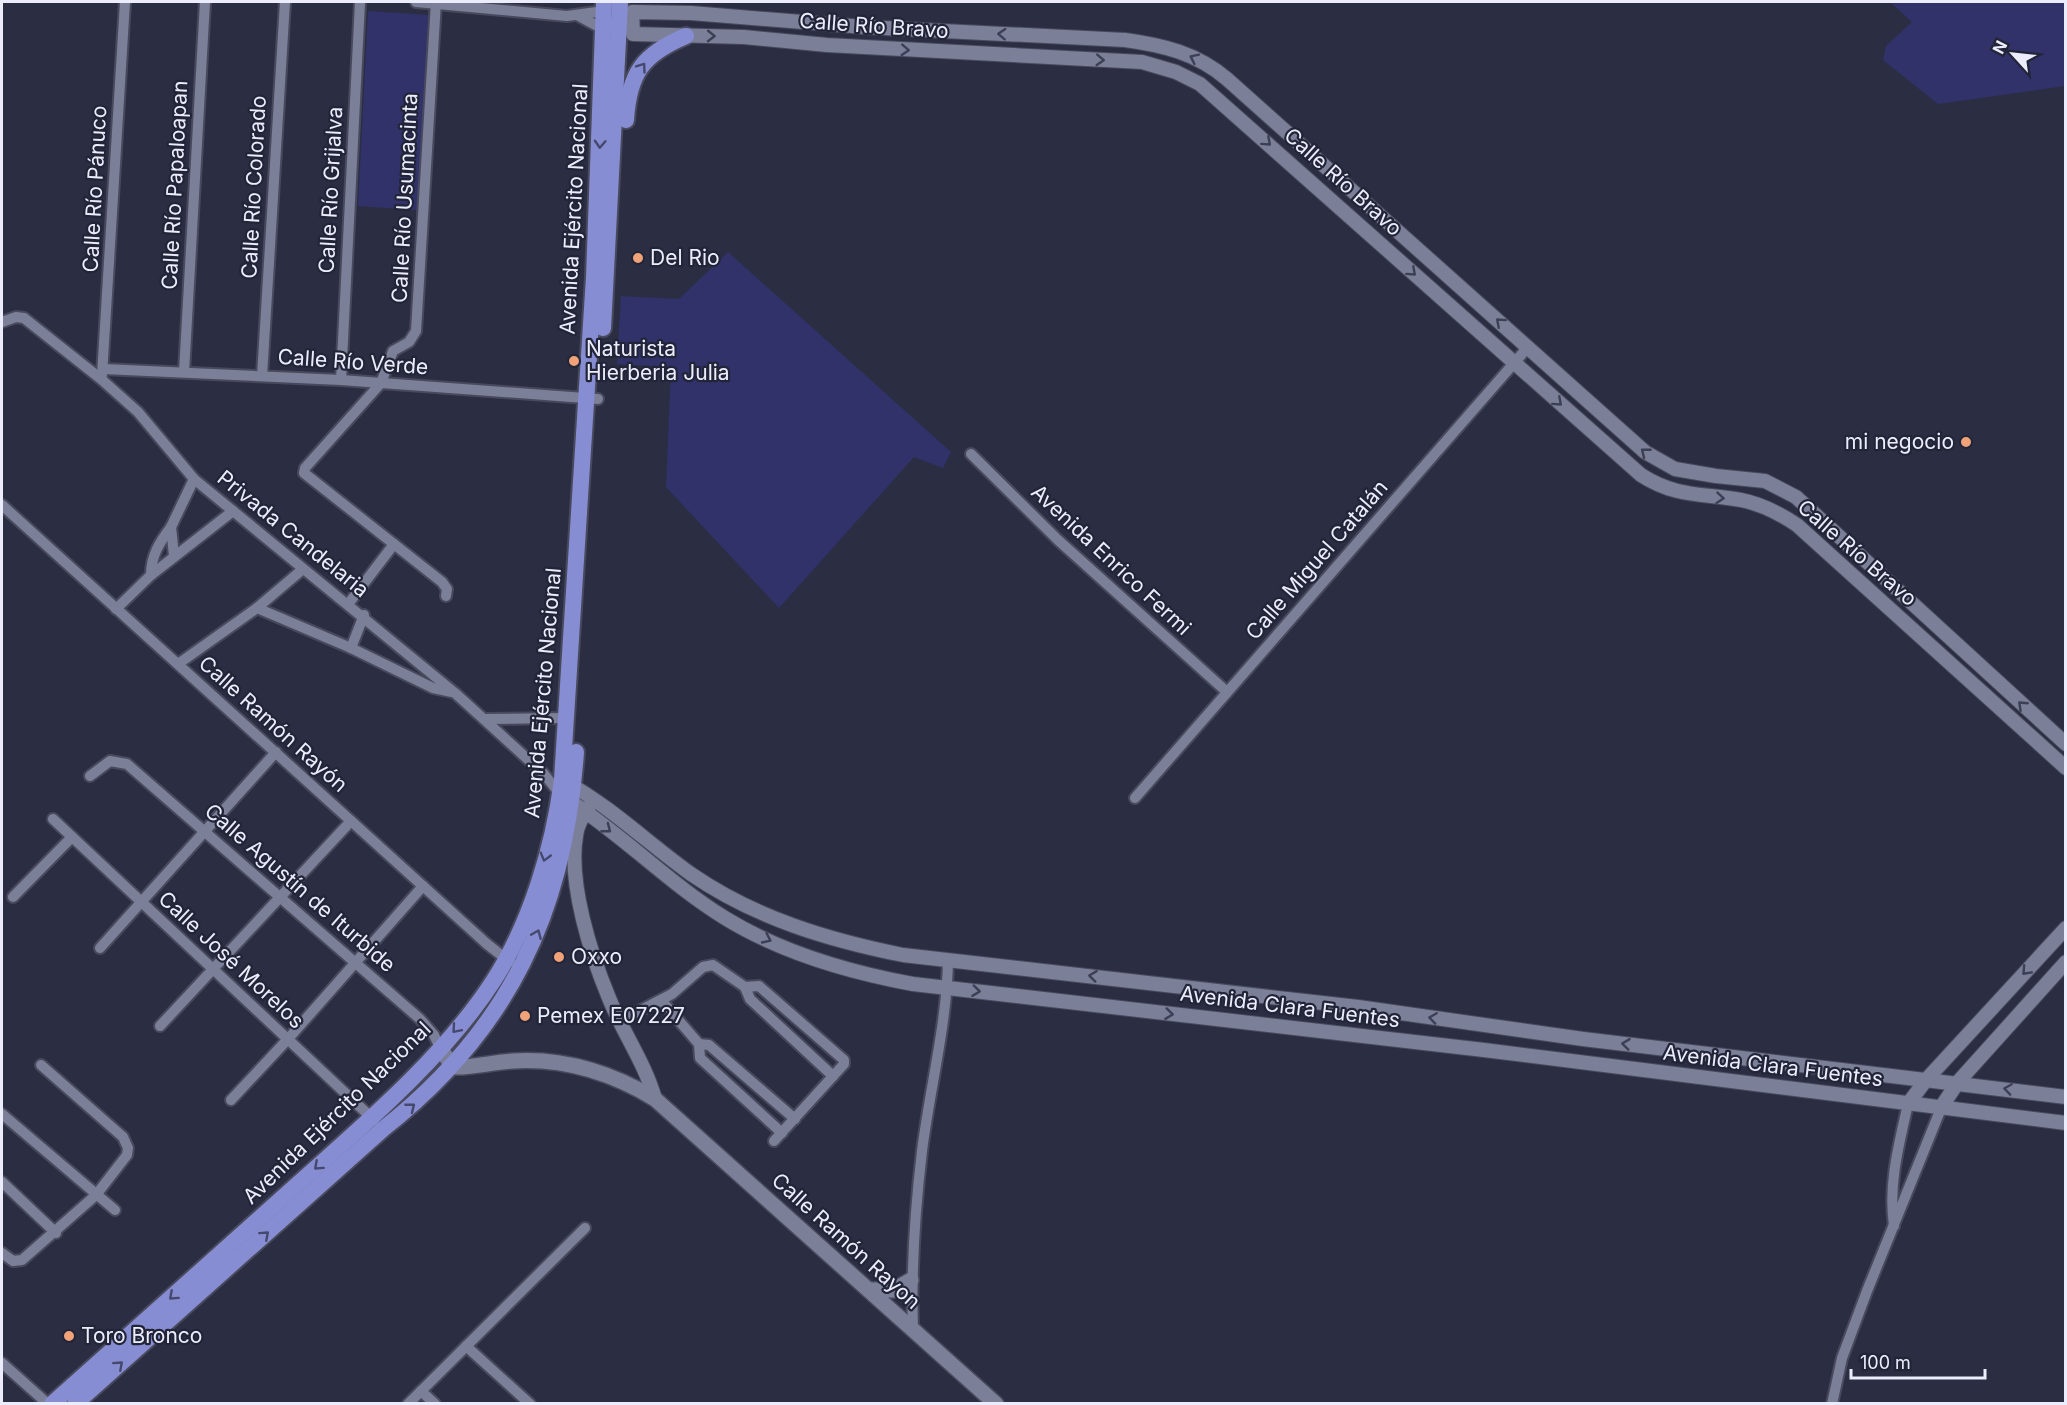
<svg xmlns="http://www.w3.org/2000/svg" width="2067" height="1405" viewBox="0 0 2067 1405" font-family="Inter,sans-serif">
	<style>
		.green { fill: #313269 }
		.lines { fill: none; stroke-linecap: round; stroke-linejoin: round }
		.minor-casing { stroke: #48495c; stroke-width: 14 }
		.tertiary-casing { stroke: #48495c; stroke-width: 16 }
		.secondary-casing { stroke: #48495c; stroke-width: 18 }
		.primary-casing { stroke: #48495c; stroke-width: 20 }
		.minor { stroke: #7b7f98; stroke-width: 10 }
		.tertiary { stroke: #7b7f98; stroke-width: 14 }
		.secondary { stroke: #7b7f98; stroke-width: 15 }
		.primary { stroke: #878dd2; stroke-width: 16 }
		.oneway { stroke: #3d3f55 }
		.oneway2 { stroke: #45496e }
		.poi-dot { fill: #f0a278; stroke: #222438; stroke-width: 2 }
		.labels { text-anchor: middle; stroke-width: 4.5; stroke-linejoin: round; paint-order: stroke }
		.street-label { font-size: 21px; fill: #ebedfc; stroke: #222438 }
		.poi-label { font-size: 21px; fill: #ebedfc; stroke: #222438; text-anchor: start }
	</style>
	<rect width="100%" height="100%" fill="#2b2e43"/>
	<g class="green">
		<path d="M1890,2H2065V86L1938,104L1883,60L1886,46L1912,22Z"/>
		<path d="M368,11L429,15L417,210L358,206Z"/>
		<path d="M728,252L951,452L943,468L914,457L779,608L666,487L671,367L617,364L621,296L679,299Z"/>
	</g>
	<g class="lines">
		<defs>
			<g id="minor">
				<path d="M416,2L567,16L604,11"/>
				<path d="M436,2L416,331L409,342L393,351L381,383L305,468L304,473L442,582L447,589L446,596"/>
				<path d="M579,16L603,29"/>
				<path d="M2,322L16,317L24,318L101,379L138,412L194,479L455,693L544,774L560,794"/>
				<path d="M104,369L341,380L598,399"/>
				<path d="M184,372L205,2"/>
				<path d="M102,375L125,2"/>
				<path d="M262,376L285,2"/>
				<path d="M341,380L360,2"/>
				<path d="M971,454L1058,540L1227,692"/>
				<path d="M2,505L487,944L510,962"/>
				<path d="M174,556L171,527L194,479"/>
				<path d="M151,575C151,555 160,542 171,527"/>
				<path d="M349,603L394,544"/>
				<path d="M257,608L351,648"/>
				<path d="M116,609L151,575L233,511"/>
				<path d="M364,615L351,648L433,688L452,692"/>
				<path d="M178,664L257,608L303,569"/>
				<path d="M484,719L567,718"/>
				<path d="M90,776L110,761L127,764L420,1019L434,1035L440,1048"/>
				<path d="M1135,798L1528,347"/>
				<path d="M53,819L374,1120"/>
				<path d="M13,897L72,837"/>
				<path d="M100,948L276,752"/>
				<path d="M745,987L759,986L844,1060V1064L774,1141"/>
				<path d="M661,1000L699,1044L709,1045L795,1119"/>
				<path d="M620,1021L672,994L703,967L713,965L745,987L750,999L833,1076"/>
				<path d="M160,1026L351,821"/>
				<path d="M699,1044L700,1058L782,1133"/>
				<path d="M231,1100L288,1039L423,886"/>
				<path d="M2,1114L115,1210"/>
				<path d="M2,1182L56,1233"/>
				<path d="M1894,1226C1888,1184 1899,1144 1908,1104"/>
				<path d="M2,1253L13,1261L22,1260L96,1195L127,1155L128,1148L123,1137L41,1065"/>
				<path d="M913,1329C911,1270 915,1210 922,1151C930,1087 947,1024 948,960"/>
				<path d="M466,1346L530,1404"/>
				<path d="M2,1363L48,1404"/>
				<path d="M421,1391L435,1404"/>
				<path d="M408,1404L585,1228"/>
				<path d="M1832,1404L1842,1358L1867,1291L1942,1106"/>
			</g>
			<g id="tertiary">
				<path d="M2066,744L1796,497L1765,481L1716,476L1675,469L1645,452L1227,79C1197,53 1162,45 1125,40L864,27L691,13L632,12L633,34L744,37L827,45L1142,62L1176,72L1200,84L1641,475C1677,498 1702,493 1741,500C1762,504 1779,513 1797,525L2066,768"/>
				<path d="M566,782C611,807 649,844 691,874C755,918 828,940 903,955L1358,1007L1583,1039L2066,1097"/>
				<path d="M564,797C621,833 668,883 725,918C782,953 848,972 913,984L1484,1050L2066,1123"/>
				<path d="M589,807C583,816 577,825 576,836C568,883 591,955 609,998C623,1033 645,1063 655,1099"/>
				<path d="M1908,1104L1926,1080L2066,928"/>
				<path d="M1942,1106L1958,1082L2066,962"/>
			</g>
			<g id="secondary">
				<path d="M440,1048L453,1067C473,1068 492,1062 513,1061C564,1058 612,1073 655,1099L996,1404"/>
				<path d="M869,1290H894L911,1280"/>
			</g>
			<g id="primary">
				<path d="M626,120C629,73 643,54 686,36"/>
				<path d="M603,328L620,2"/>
				<path d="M52,1404C135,1330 217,1256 299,1183C365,1124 446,1055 494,980C531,922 553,848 562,780L594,277L604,2"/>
				<path d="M75,1404L383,1129C509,1030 565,911 576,752"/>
			</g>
		</defs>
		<use href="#minor" class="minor-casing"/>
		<use href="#tertiary" class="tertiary-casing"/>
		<use href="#secondary" class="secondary-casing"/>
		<use href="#primary" class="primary-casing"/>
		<use href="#minor" class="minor"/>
		<use href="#tertiary" class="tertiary"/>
		<use href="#secondary" class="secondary"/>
		<use href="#primary" class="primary"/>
	</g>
	<defs><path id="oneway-chevron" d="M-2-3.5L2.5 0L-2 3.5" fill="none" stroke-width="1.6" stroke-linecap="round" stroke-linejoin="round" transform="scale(1.5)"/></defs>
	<g class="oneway">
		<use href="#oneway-chevron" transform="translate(1002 34) rotate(-177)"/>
		<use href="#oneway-chevron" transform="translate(711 36) rotate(1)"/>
		<use href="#oneway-chevron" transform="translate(905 50) rotate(3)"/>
		<use href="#oneway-chevron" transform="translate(1194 58) rotate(-154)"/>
		<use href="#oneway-chevron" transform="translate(1100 60) rotate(3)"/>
		<use href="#oneway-chevron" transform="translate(1267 142) rotate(42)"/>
		<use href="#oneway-chevron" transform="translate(1412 272) rotate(42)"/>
		<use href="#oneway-chevron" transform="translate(1500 322) rotate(-138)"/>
		<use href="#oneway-chevron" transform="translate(1558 402) rotate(42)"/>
		<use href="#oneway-chevron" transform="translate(1645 452) rotate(-141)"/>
		<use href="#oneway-chevron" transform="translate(1720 498) rotate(5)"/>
		<use href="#oneway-chevron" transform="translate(2022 705) rotate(-137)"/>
		<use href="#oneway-chevron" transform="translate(607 829) rotate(38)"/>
		<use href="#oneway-chevron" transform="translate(767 939) rotate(25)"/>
		<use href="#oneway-chevron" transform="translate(2026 971) rotate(133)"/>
		<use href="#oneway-chevron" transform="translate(1093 976) rotate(-173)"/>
		<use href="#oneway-chevron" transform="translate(976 991) rotate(7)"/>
		<use href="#oneway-chevron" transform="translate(1169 1014) rotate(7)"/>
		<use href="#oneway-chevron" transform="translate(1433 1018) rotate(-172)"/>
		<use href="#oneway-chevron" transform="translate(1626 1044) rotate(-173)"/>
		<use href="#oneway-chevron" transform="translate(2008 1089) rotate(-172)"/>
	</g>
	<g class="oneway2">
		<use href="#oneway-chevron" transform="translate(642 67) rotate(-54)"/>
		<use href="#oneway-chevron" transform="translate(600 144) rotate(93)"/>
		<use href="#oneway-chevron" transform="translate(545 857) rotate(106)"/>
		<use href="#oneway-chevron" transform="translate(537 934) rotate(-67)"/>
		<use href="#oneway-chevron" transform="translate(456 1029) rotate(131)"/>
		<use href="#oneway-chevron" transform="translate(411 1107) rotate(-39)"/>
		<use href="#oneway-chevron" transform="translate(318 1166) rotate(138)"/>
		<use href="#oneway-chevron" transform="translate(265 1235) rotate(-42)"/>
		<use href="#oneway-chevron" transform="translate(173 1296) rotate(138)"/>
		<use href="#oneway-chevron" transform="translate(119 1365) rotate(-42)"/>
	</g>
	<g class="poi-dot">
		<circle cx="638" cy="258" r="6"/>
		<circle cx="574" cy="361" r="6"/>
		<circle cx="1966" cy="442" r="6"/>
		<circle cx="559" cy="957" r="6"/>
		<circle cx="525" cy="1016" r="6"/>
		<circle cx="69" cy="1336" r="6"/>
	</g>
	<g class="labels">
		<g class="street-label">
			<text transform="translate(874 26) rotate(4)" y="7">Calle Río Bravo</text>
			<text transform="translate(1343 182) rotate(42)" y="7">Calle Río Bravo</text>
			<text transform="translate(175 185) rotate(-87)" y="7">Calle Río Papaloapan</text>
			<text transform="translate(254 187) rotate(-87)" y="7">Calle Río Colorado</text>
			<text transform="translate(95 189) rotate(-87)" y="7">Calle Río Pánuco</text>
			<text transform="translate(331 190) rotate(-87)" y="7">Calle Río Grijalva</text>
			<text transform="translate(405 198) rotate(-87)" y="7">Calle Río Usumacinta</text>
			<text transform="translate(574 209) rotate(-87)" y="7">Avenida Ejército Nacional</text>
			<text transform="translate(353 362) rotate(4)" y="7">Calle Río Verde</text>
			<text transform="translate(293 534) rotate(39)" y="7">Privada Candelaria</text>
			<text transform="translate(1857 553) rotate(41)" y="7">Calle Río Bravo</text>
			<text transform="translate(1111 560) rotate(43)" y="7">Avenida Enrico Fermi</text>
			<text transform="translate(1317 560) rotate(-49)" y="7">Calle Miguel Catalán</text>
			<text transform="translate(543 693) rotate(-85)" y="7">Avenida Ejército Nacional</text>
			<text transform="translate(273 724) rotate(42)" y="7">Calle Ramón Rayón</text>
			<text transform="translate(300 888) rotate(41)" y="7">Calle Agustín de Iturbide</text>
			<text transform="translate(231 960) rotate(43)" y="7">Calle José Morelos</text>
			<text transform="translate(1290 1007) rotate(7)" y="7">Avenida Clara Fuentes</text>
			<text transform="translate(1773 1066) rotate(7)" y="7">Avenida Clara Fuentes</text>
			<text transform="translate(337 1113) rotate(-44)" y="7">Avenida Ejército Nacional</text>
			<text transform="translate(846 1241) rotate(42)" y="7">Calle Ramón Rayon</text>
		</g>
		<g class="poi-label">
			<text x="650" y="265">Del Rio</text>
			<text x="586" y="356">Naturista<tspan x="586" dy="24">Hierberia Julia</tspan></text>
			<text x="1954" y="449" text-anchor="end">mi negocio</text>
			<text x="571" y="964">Oxxo</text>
			<text x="537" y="1023">Pemex E07227</text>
			<text x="81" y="1343">Toro Bronco</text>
		</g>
	</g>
	<rect width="2067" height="1405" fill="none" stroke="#ebedfc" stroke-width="6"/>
	<g transform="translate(2013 54) rotate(297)" stroke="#222438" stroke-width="4.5" paint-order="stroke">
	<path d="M0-4.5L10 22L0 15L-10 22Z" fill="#ebedfc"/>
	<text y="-9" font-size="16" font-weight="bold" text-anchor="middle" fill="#ebedfc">N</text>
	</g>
	<path d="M1851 1369v9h134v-9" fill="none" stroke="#ebedfc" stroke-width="3"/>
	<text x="1860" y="1369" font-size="18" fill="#ebedfc" stroke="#222438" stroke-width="4.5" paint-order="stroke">100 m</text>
</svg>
